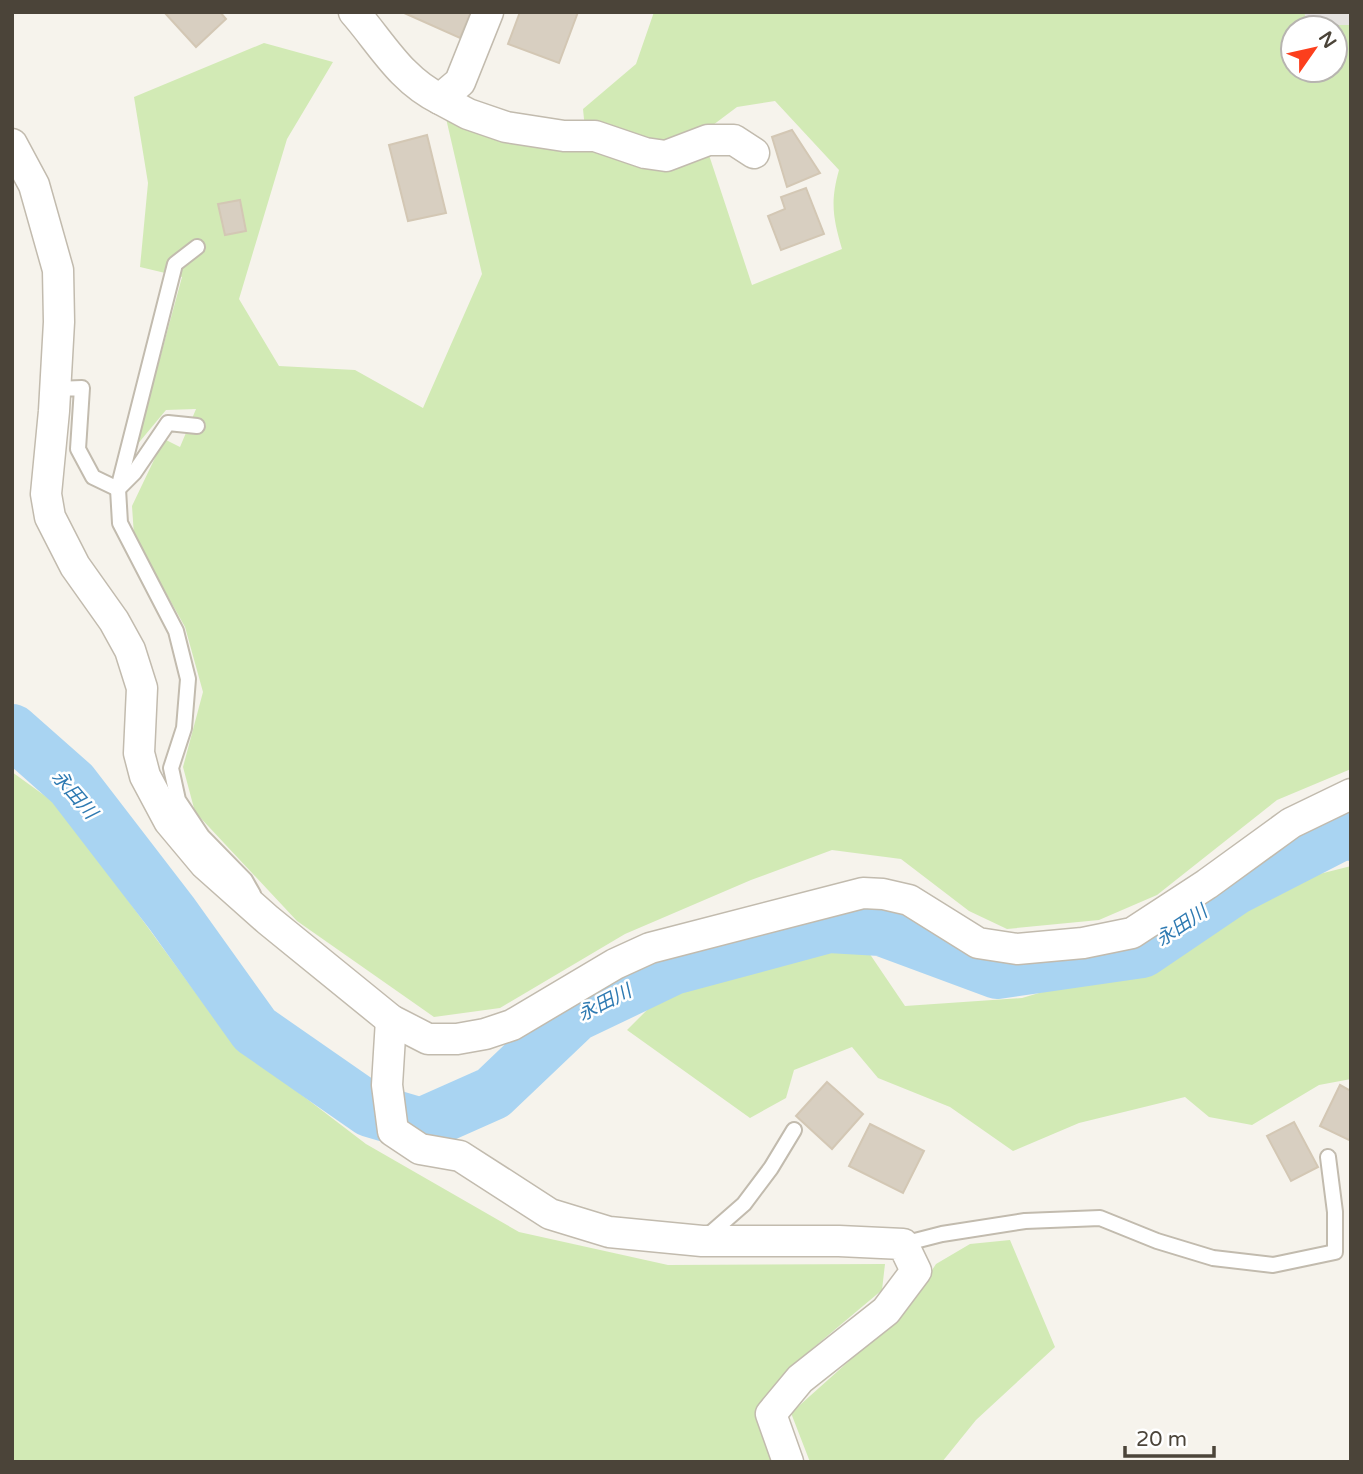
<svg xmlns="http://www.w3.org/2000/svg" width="1363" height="1474" viewBox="0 0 1363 1474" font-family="'Varela Round','Noto Sans JP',sans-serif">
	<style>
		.green { fill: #d2eab5; fill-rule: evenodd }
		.parking { fill: #e5e3e0 }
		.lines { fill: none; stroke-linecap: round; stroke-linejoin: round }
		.river { stroke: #a9d4f2; stroke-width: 54 }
		.building { fill: #d8cfc1; stroke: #d3c7b4; stroke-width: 2 }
		.service-casing { stroke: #c2bbae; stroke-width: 18 }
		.minor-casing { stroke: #c2bbae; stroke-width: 33 }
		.service { stroke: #fff; stroke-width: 14 }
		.minor { stroke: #fff; stroke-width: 30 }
		.labels { text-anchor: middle; stroke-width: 5; stroke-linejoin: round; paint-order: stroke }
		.water-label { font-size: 19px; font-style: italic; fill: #2e7ab2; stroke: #fff }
	</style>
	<rect width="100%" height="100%" fill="#f6f3ec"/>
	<g class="green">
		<path d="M654,12H1304L1309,25H1351V769L1277,800L1157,895L1099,920L1007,929L969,911L901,859L832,850L751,880L625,934L500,1008L434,1017L297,921L195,812L183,767L203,692L185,627L134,536L132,506L164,439L180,447L196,409L166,410L136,446L182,277L140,267L148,183L134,97L264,43L333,62L287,139L239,299L279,366L355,370L423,408L482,274L445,114L709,155L752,285L842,249C833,218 830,202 839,170L775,101L737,107L709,128L671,148L585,129L583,109L636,64ZM1293,28H1335V70H1293Z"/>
		<path d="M12,772L59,806L231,1041L366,1144L519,1232L668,1265L885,1264L882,1290L794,1364L760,1407L774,1462H12Z"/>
		<path d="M1351,866V1079L1319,1085L1252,1125L1209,1117L1185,1097L1079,1123L1013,1151L950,1107L878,1078L852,1047L794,1070L786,1098L750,1118L627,1030L653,1004L731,972L861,941L905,1006L1022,998L1165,956L1292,881Z"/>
		<path d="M1010,1240L1055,1347L976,1420L942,1462H810L791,1413L906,1310L936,1264L970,1244Z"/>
	</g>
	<path class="parking" d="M1304,12H1351V25H1308Z"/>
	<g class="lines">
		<path class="river" d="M12,731L72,784L172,914L255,1030L370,1110L421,1125L493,1093L575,1015L673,968L829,926L881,929L997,972L1142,951L1235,888L1342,833L1351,834"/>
	</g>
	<g class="building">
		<path d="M164,12H220L226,19L196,47Z"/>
		<path d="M402,12H471L460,38Z"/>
		<path d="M520,12H578L559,63L508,44Z"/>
		<path d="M792,130L820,173L787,187L772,137Z"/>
		<path d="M427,135L446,213L408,221L389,145Z"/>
		<path d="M806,188L824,234L781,250L768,216L785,209L781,197Z"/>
		<path d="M240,200L246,231L225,235L218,204Z"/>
		<path d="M827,1082L863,1114L832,1149L796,1116Z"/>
		<path d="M1340,1085L1351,1091V1141L1320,1126Z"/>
		<path d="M1294,1122L1318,1167L1291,1181L1267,1136Z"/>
		<path d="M870,1124L924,1151L903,1193L849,1166Z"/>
	</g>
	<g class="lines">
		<defs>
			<g id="service">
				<path d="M197,247L175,264L118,489L120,523L176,631L188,679L184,728L171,768L178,800L202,836L245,880L253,894"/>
				<path d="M55,389L82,388L78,449L93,477L118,489L134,473L168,423L197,426"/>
				<path d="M704,1239L744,1204L771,1168L794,1130"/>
				<path d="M903,1244L942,1234L1025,1221L1100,1218L1157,1241L1213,1258L1273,1265L1335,1252V1212L1328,1157"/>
			</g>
			<g id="minor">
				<path d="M354,12C382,44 400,79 440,99L460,82L488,12"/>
				<path d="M440,99L468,114L506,127L564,136H595L645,153L666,156L708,140H734L754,153"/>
				<path d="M12,144L34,185L58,270L59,322L54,411L46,494L50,517L75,566L114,621L130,650L142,688L139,753L145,776L169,821L205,864L268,920L391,1020L428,1039H457L485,1034L512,1025L615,964L650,948L863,893L883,894L909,900L978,943L1017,949L1083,943L1132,933L1207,884L1291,823L1351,794"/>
				<path d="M391,1020L387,1085L393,1131L420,1149L460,1156L550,1214L609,1232L702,1241H839L903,1244L916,1271L886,1311L800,1379L771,1414L788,1462"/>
			</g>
		</defs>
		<use href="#service" class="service-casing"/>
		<use href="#minor" class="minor-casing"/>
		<use href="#service" class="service"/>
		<use href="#minor" class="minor"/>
	</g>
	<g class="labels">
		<g class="water-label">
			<text transform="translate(75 794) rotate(49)" y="7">永田川</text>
			<text transform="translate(1181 925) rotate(-34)" y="7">永田川</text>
			<text transform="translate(604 1002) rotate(-27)" y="7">永田川</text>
		</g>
	</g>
	<rect width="1363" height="1474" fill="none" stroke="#4b4439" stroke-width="28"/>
	<g transform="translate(1314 49) rotate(56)"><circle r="33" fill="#ffffff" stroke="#b7b4b0" stroke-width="2"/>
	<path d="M0-5L12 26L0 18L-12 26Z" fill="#fc3f1d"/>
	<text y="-10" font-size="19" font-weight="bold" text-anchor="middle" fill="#4b4439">N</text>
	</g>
	<path d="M1125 1446v10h89v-10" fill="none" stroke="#4b4439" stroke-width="3.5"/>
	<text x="1136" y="1446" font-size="21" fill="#4b4439" stroke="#ffffff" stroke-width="5" paint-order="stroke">20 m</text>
</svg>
